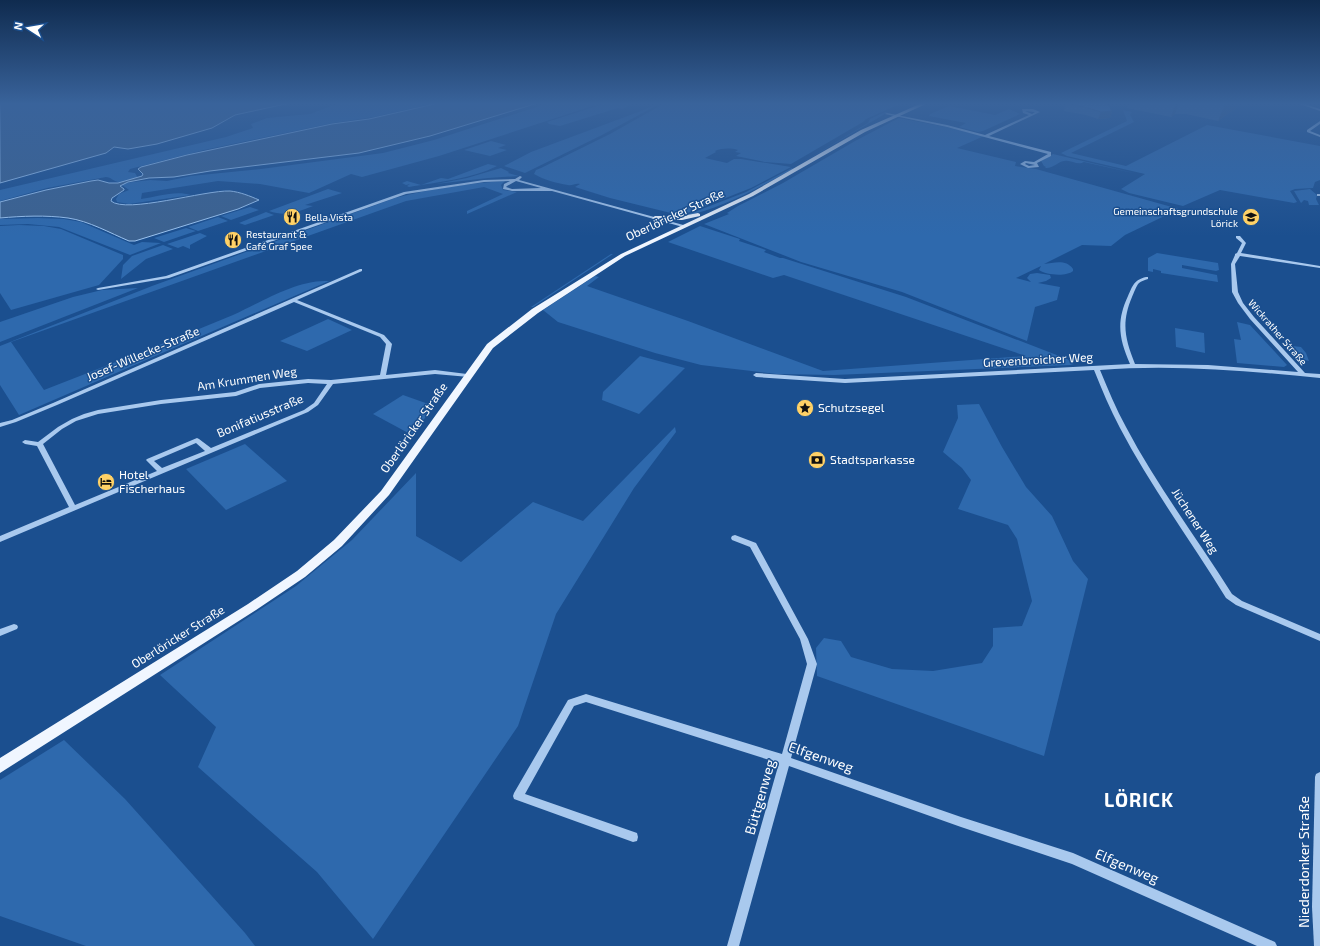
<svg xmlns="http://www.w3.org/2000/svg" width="1320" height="946" viewBox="0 0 1320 946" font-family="'Exo 2',sans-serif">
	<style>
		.green { fill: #2e69ad }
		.water { fill: #3c6290; stroke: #9cc4f0 }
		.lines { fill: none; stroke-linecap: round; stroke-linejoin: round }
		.minor { fill: #a9c9ee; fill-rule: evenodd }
		.major { fill: #f0f6ff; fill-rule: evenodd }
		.wall { fill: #3a679d }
		.shaded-wall { fill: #305480 }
		.building { fill: #4478b7; stroke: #305480 }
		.labels { text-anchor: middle; stroke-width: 3; stroke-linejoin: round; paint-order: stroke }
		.far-poi-label { font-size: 10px; fill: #fff; stroke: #1b4f8f; text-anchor: start }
		.far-street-label { font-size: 10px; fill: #fff; stroke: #1b4f8f }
		.street-label { font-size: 12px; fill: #fff; stroke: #1b4f8f }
		.poi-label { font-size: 12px; fill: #fff; stroke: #1b4f8f; text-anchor: start }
		.near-street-label { font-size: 14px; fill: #fff; stroke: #1b4f8f }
		.near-district-label { font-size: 19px; font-weight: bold; letter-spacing: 1px; fill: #fff; stroke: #1b4f8f }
	</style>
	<rect width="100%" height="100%" fill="#1b4f8f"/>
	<g class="green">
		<path d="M339,103H434L374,117L333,123L204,150L130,169L128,172L135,173L138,178C132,180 124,184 118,182C113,181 111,177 106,177L47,188L0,201V190L226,137L253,128L251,124L267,118L310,114Z"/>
		<path d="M549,103H602L439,156L362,177L351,174L309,193L260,184L218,181L142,193L141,199C157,197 175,190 191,195L129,204L117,202L116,199L119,194L129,190L122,185L125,183L150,180L167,181L191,176L261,169L383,153L434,140Z"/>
		<path d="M606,103H634L622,109L618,108L560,126L549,124L547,122Z"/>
		<path d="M659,103H661L602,135L525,173L504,166L531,152L641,111Z"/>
		<path d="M665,103H902L866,119L863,122L791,164L765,162L736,156L741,153L735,152L738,150C731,148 722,148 715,151L716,152L705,158L727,163L734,159H741L791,167L751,188L685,214L679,215L610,198L575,187L580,184C575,183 572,186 568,185C556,183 544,180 534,174L536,170L541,168L610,134Z"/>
		<path d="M949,106L995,115L1009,109L1020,114L983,131L978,132L959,127L966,123L929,116L930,114Z"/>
		<path d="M1123,110L1132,112L1130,115L1134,122L1071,153L1126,166L1207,125L1320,146V180L1315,182L1313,188L1295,189L1290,191L1297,202L1294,203L1220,190L1183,206L1129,193L1121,189L1145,174L1067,156L1061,153L1127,121Z"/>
		<path d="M885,112H888L798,165L868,123L870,119Z"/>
		<path d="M899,118L946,127L984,136L957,148L1016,162L1015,166L1036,169L1179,209L1125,235L1111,246L1082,245L1044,264C1054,263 1066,259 1073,269V271C1066,277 1046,275 1039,270L1041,266L1016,278L1031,282L1027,278L1030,274L1037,273L1050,275L1051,278L1046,281L1038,283L1060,287L1057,300L1035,307L1027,341L902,292L801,262L704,224L729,214L727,213L738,206L783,183L855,141Z"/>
		<path d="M491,141L506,145L498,148L507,150L490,156L464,150Z"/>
		<path d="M1053,154L1138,174L1084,162C1077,166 1071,159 1064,161C1057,162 1053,169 1045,168L1046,167L1044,166L1041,161Z"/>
		<path d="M488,164L497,166C472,179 438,182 409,187L407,186L410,184L406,185L402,183L407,181L421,185L441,178L448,179Z"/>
		<path d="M501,168L509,172L508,173L519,176L488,178L436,184L467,178Z"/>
		<path d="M792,168L793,169C760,187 721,209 684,216L746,192Z"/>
		<path d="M505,181L501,185L503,190L517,192L467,214V211L503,194L484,187L406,201L11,342L44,390C107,365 171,341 233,315C262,302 297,279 329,281L19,415L0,385V346L152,286L395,198C430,189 469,183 505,181Z"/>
		<path d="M328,189L342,193L305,205L313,206C297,212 286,217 269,211Z"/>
		<path d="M1310,189L1317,195L1316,199L1319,205H1309L1308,201L1304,200L1301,203L1294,191Z"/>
		<path d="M250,207L259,210L231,220L221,216Z"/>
		<path d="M266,212L274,215L245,225L239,223Z"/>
		<path d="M218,217L228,221L198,231L188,227Z"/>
		<path d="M38,218L64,219L81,222L134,245L142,242L161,243L130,255L59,227L28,224L0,225V219Z"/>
		<path d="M19,225L44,226L61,229L123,255V259L99,285L11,310L0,293V226Z"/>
		<path d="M700,226L740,239L739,241L766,250L764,252L780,258H783L906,297L1067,359L1074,364L1070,365L834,375L776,374L701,365L655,353L558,322L543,310L595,276L599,277L587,286L688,321L823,371L1026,356L784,275L773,278L668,242Z"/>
		<path d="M186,228L196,231L164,242L154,238Z"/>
		<path d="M200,233L207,236L190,245V249L183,246L178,248L167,244Z"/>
		<path d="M163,245L173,249L146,259L121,279L123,265L132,256Z"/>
		<path d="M1157,253L1218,263L1219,270L1216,271L1182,265V268L1217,275L1218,282L1161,273V271L1153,269V272L1148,271V258Z"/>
		<path d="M611,254H613L533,307H531Z"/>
		<path d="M138,288L0,342V322L73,297L102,290Z"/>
		<path d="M328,319L352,330L307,351L280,341Z"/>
		<path d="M1237,322L1250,325L1287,365L1284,367L1237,363L1234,339L1241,340Z"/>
		<path d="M1175,328L1204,333L1205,353L1176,347Z"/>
		<path d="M1284,345L1301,347L1306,353L1309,361L1296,358Z"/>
		<path d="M640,356L685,368L639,414L602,400L603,392Z"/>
		<path d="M403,395L434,406L412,435L373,414Z"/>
		<path d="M979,404L1002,447L1026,487L1052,516L1073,561L1088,579L1044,756L817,676L816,648L824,638L841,641L851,657L892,669L933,671L982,663L993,646V628L1022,626L1032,601L1017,539L1008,525L958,509L971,480L962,468L943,452L958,418L957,405Z"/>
		<path d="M675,427L676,432L634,488L556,614L518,726L373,939L317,872L198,767L216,727L160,675L296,586L352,540L416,473V536L461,562L533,502L583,521Z"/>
		<path d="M245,444L287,481L226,510L186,469Z"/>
		<path d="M64,740L125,799L245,933L255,946H86L0,916V780Z"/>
	</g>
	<g class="water">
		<path d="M0,103H290L235,115L212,128L157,144L128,149L114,147L106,153L0,183Z"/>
		<path d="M439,103H538L430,136L359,153L210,171L174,177L149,178L128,182L120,186L124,189V190L112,198L111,201C126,214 205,190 230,191C240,192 250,196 259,200L238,209L135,241H129C110,233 89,221 68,218C46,215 22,216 0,218V202L46,190L91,181L98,180L109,183H118L142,176L143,174L138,169L141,167L187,155L332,124L369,119Z"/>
	</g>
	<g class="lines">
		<g class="minor">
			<path d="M1297,103H1301L1320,109V111Z"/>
			<path d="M1022,109H1033L1040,112L989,136L1051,152V156L1037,163L1039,167L1028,168L1020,164L1025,161L1034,162L1048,154L947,127L885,114L887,113L947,125L985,135L1029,115L1023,113ZM1025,111L1035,112L1032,114ZM1026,163L1035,165L1029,166L1025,164Z"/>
			<path d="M1320,121V124L1310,131L1320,135V137L1307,132V130Z"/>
			<path d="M520,176L522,177L519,180L687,226L683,227L552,191H512L503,189L504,184L510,181L484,182L406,194L169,278L98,290L96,289L98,288L166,276L404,192L484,180L515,179ZM516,181L541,188L512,189L506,187L507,186Z"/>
			<rect x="1317" y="194" width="3" height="2"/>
			<path d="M1236,236H1240L1246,243L1241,253L1320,266V268L1240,256L1235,264L1238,292L1243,303L1254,317L1305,373L1320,374V378C1247,371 1173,364 1100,370C1108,389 1116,409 1126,427C1157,486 1197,538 1232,594L1242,601L1320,634V641L1236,605L1226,598C1191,541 1151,487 1120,428C1110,409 1102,390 1094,370L845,383L756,377L753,375L756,373L845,379L1130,364C1119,338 1116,322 1128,296C1133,285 1134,280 1146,277H1148V279C1145,280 1141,281 1139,283C1136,286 1134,293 1132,297C1121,323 1125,339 1135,364L1208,365L1298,372L1250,319L1238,303L1232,292L1231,264L1235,255V254L1237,253L1242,243L1236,238Z"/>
			<path d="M360,269H362V271L297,300L384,335L392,344L386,375L435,370L467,374L469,375V377L435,374L333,384L318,405L308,412L0,542V536L69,507L37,446L25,444L22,442L25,440L38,442L58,427L72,419L84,414L98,410L161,400L235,392L259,384L308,379L331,380L380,375L386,344L380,337L294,302L57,405L16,422L0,427V423L12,420L53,403ZM308,383L327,384L314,403L304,410L211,448L199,439L197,438L147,459L146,460L157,471L75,505L43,444L62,429L76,421L98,414L161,404L236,396L260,388ZM196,443L205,451L162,468L154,461Z"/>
			<path d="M735,535L756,543L808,639L817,664L791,758L961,817L1073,853L1275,942L1277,946H1257L1072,864L961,827L789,766L739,946H727L779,763L586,702L574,706L525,794L637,833L638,837L637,841L633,842L514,799L513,796L514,793L568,700L586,694L782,754L807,664L800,639L750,547L732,540L731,538L732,536Z"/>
			<path d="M14,624L17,625L18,627L17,629L0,636V629Z"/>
			<path d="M1320,772V946H1314L1312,907L1315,777L1316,774Z"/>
		</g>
		<g class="major">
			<path d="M922,103H928L865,132L753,196L625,256L538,313L493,348L389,495L342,546L305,577L256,610L0,773V758L248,604L297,571L334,540L381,491L487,344L532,309L621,254L749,194L861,130Z"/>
			<path d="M698,213L700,214V216L682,220H655L652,218L655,216H682Z"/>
		</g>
	</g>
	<g class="wall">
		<path d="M1065,103H1107L1112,111L1110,118L1098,119L1086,115L1064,111Z"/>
		<path d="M1129,103H1250L1247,105L1242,104L1218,121L1186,114H1175L1171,117L1127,108Z"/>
	</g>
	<g class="shaded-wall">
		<path d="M1176,103H1179L1175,114L1171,117Z"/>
		<path d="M1226,103H1243L1242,104L1218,121L1225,104Z"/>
		<path d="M1112,111L1110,118L1098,119L1101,112Z"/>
	</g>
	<path class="building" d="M1066,103H1107L1112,111L1101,112L1088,108Z"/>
	<linearGradient id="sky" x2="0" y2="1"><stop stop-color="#0f2b4f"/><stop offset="0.44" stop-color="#39639b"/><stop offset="1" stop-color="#39639b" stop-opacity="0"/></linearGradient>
	<rect width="1320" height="236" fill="url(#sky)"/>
	<defs>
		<symbol id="restaurant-disc" viewBox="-11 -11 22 22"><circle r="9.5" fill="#ffd166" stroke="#1b4f8f"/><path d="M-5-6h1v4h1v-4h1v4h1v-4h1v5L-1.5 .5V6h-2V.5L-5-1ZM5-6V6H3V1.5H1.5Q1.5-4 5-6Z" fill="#111"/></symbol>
		<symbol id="school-disc" viewBox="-11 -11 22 22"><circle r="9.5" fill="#ffd166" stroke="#1b4f8f"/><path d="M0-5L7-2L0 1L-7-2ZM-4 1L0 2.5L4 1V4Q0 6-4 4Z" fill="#111"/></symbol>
		<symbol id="sight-disc" viewBox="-11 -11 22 22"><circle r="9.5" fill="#ffd166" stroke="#1b4f8f"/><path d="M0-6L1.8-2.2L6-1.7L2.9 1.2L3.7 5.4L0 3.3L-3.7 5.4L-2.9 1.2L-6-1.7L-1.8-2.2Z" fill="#111"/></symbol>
		<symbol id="bank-disc" viewBox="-11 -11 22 22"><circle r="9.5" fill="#ffd166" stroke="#1b4f8f"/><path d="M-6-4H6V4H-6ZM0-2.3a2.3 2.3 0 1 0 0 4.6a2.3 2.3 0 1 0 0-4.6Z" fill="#111"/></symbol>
		<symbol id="hotel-disc" viewBox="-11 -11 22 22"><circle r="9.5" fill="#ffd166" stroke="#1b4f8f"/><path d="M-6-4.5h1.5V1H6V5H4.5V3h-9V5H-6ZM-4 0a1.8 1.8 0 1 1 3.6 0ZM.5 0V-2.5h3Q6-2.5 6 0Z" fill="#111"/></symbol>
	</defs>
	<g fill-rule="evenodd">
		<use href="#restaurant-disc" x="282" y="207" width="20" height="20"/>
		<use href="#school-disc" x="1241" y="207" width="20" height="20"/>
		<use href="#restaurant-disc" x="223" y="230" width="20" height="20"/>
		<use href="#sight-disc" x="795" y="398" width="20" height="20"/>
		<use href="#bank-disc" x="807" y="450" width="20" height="20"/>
		<use href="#hotel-disc" x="96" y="472" width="20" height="20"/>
	</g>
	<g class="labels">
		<g class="far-poi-label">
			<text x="1238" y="215" text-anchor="end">Gemeinschaftsgrundschule<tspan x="1238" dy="12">Lörick</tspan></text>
			<text x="305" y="221">Bella Vista</text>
			<text x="246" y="238">Restaurant &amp;<tspan x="246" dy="12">Café Graf Spee</tspan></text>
		</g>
		<g class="far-street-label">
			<text transform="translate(1278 332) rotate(49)" y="4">Wickrather Straße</text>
		</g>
		<g class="street-label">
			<text transform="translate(675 215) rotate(-25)" y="4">Oberlöricker Straße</text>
			<text transform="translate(143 354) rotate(-23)" y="4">Josef-Willecke-Straße</text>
			<text transform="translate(1038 360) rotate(-3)" y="4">Grevenbroicher Weg</text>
			<text transform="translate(247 379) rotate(-9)" y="4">Am Krummen Weg</text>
			<text transform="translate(260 416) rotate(-23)" y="4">Bonifatiusstraße</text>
			<text transform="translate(414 428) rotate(-55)" y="4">Oberlöricker Straße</text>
			<text transform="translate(1195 521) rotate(57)" y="4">Jüchener Weg</text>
			<text transform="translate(178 637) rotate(-32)" y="4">Oberlöricker Straße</text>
		</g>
		<g class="poi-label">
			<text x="818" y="412">Schutzsegel</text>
			<text x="830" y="464">Stadtsparkasse</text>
			<text x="119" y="479">Hotel<tspan x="119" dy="14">Fischerhaus</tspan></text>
		</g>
		<g class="near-street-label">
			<text transform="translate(821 757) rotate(19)" y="5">Elfgenweg</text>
			<text transform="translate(760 797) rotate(-74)" y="5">Büttgenweg</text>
			<text transform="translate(1304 862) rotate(-90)" y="5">Niederdonker Straße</text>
			<text transform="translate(1127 866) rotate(23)" y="5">Elfgenweg</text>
		</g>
		<g class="near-district-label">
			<text x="1139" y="807">LÖRICK</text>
		</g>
	</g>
	<g transform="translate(28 28) rotate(282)" stroke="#1b4f8f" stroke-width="3" paint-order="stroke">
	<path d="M0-3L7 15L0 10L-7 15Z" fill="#ffffff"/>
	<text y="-6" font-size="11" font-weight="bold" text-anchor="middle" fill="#ffffff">N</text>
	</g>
</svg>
